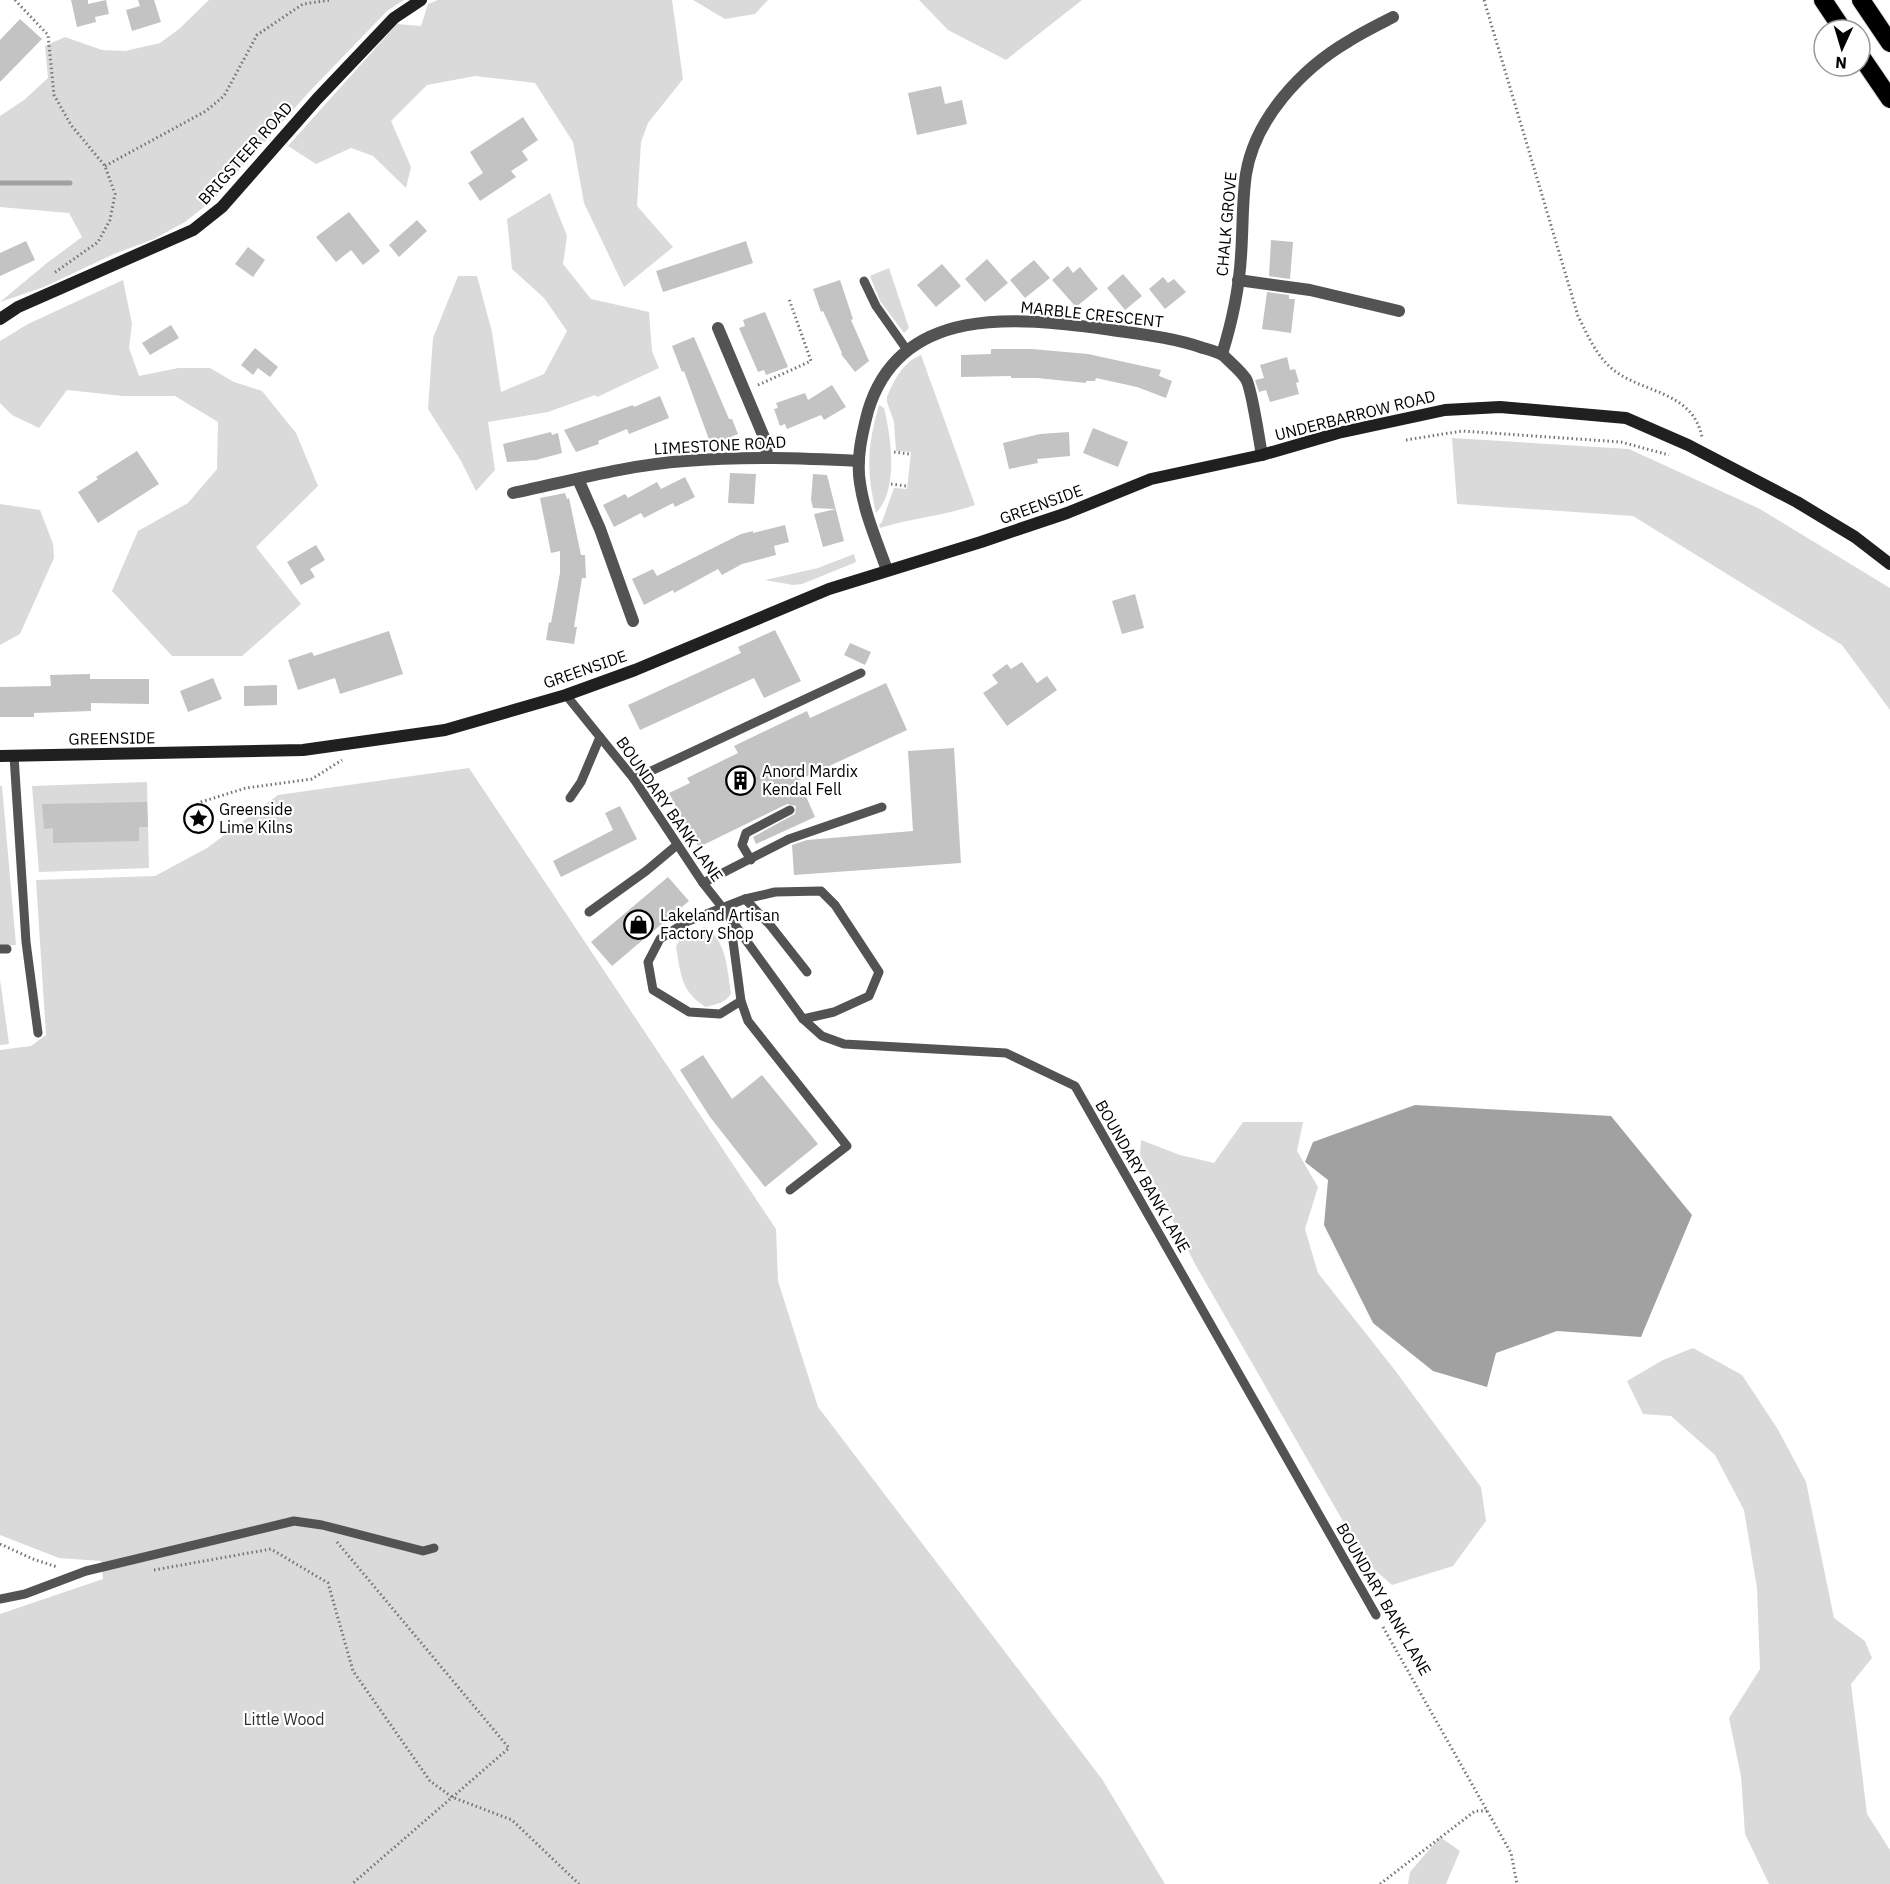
<svg xmlns="http://www.w3.org/2000/svg" width="1890" height="1884" viewBox="0 0 1890 1884" font-family="'IBM Plex Sans',sans-serif">
	<style>
		.green { fill: #dadada }
		.water { fill: #a1a1a1 }
		.lines { fill: none; stroke-linecap: round; stroke-linejoin: round }
		.stream { stroke: #a1a1a1; stroke-width: 5 }
		.building { fill: #c3c3c3 }
		.highway-casing { stroke: #dbdbdb; stroke-width: 20 }
		.path { stroke: #757575; stroke-width: 3; stroke-dasharray: 1.5 3; stroke-linecap: butt }
		.lane { stroke: #535353; stroke-width: 9 }
		.street { stroke: #535353; stroke-width: 12 }
		.secondary { stroke: #202020; stroke-width: 12 }
		.highway { stroke: #000; stroke-width: 18 }
		.labels { text-anchor: middle; stroke-width: 4.5; stroke-linejoin: round; paint-order: stroke }
		.street-label { font-size: 16px; fill: #000; stroke: #fff }
		.poi-label { font-size: 16px; fill: #000; stroke: #fff; text-anchor: start }
		.park-label { font-size: 16px; fill: #313131; stroke: #fff }
	</style>
	<rect width="100%" height="100%" fill="#fff"/>
	<g class="green">
		<path d="M209,0H404L387,11L309,92L214,199L185,222L154,239L114,254L44,287L0,302L47,263L82,237L69,213L0,207V116L24,100L48,78L45,46L65,37L102,50L125,51L160,43L179,29Z"/>
		<path d="M438,0H672L683,79L648,123L641,142L637,206L673,247L624,287L584,203L573,142L535,83L475,76L427,85L391,121L411,167L406,188L373,156L351,148L316,164L288,146L397,24L421,26L428,4Z"/>
		<path d="M693,0H768L755,14L725,19Z"/>
		<path d="M919,0H1082L1006,60L948,30Z"/>
		<path d="M550,193L567,236L563,264L591,299L649,312L652,351L659,368L597,397L595,395L548,412L488,422L495,470L476,491L461,461L428,409L433,338L458,276H477L492,332L501,392L544,374L567,331L544,298L512,269L507,219Z"/>
		<path d="M889,268L909,328L904,333L880,301L870,276Z"/>
		<path d="M123,280L132,324L129,348L139,376L178,368H210L234,382L262,391L296,433L318,486L256,547L301,604L242,656H172L112,591L138,531L188,503L217,469L218,422L175,396H123L67,390L39,428L12,415L0,403V341L28,324Z"/>
		<path d="M921,355L975,505C944,516 911,518 880,528L879,525L882,522L894,488L907,489L911,452L896,451L894,422L887,402V397C894,380 903,362 921,355Z"/>
		<path d="M879,405L884,408C891,437 899,489 876,513C866,469 867,448 879,405Z"/>
		<path d="M1452,438L1629,449L1760,509L1890,588V710L1842,645L1633,516L1457,504Z"/>
		<path d="M0,504L40,510L53,544L54,558L20,634L0,645Z"/>
		<path d="M854,554L856,561L854,563L802,584L793,585L765,580L818,568Z"/>
		<path d="M469,768L776,1229L778,1281L818,1407L1102,1779L1165,1884H0V1614L103,1579L101,1561L59,1558L0,1535V1050L31,1046L46,1035L36,880L155,876L207,848L278,795Z"/>
		<path d="M147,782L149,868L39,872L32,786Z"/>
		<path d="M0,786H2L16,945H0Z"/>
		<path d="M705,927C727,941 727,969 731,993C727,1003 715,1004 706,1007C681,993 680,971 676,946L684,934Z"/>
		<path d="M0,979L9,1044L0,1045Z"/>
		<path d="M1243,1122H1303L1297,1151L1318,1187L1305,1229L1318,1273L1394,1369L1481,1487L1486,1521L1453,1566L1392,1585L1367,1563L1195,1264L1140,1155L1141,1140L1180,1155L1214,1163Z"/>
		<path d="M1693,1348L1742,1375L1777,1428L1806,1482L1834,1618L1865,1641L1872,1658L1851,1684L1867,1814L1890,1850V1884H1769L1745,1834L1741,1776L1729,1718L1760,1669L1757,1588L1744,1510L1715,1455L1671,1416L1643,1414L1627,1381L1663,1360Z"/>
		<path d="M1440,1837L1460,1851L1446,1884H1408L1410,1872Z"/>
	</g>
	<path class="water" d="M1415,1105L1611,1116L1692,1215L1641,1337L1557,1331L1496,1353L1487,1387L1433,1371L1373,1323L1324,1225L1328,1180L1305,1162L1313,1142Z"/>
	<g class="lines">
		<path class="stream" d="M0,183H70"/>
	</g>
	<g class="building">
		<path d="M71,0H88V4L106,0L109,14L95,17L96,22L77,27Z"/>
		<path d="M138,0H154L161,22L132,31L126,10L140,6Z"/>
		<path d="M20,19L42,39L0,82V40Z"/>
		<path d="M941,86L945,104L962,100L967,124L917,135L908,93Z"/>
		<path d="M523,117L538,140L522,151L528,160L511,171L516,177L480,201L468,183L483,173L470,152Z"/>
		<path d="M349,212L380,251L363,265L351,250L336,262L316,237Z"/>
		<path d="M417,220L427,231L399,257L389,245Z"/>
		<path d="M1271,240L1293,242L1290,279L1269,276Z"/>
		<path d="M26,241L35,260L0,276V253Z"/>
		<path d="M746,241L753,263L663,292L656,271Z"/>
		<path d="M248,247L265,260L253,277L235,264Z"/>
		<path d="M987,259L1008,283L985,302L965,279Z"/>
		<path d="M1034,260L1050,278L1025,298L1010,280Z"/>
		<path d="M942,264L961,286L936,307L917,285Z"/>
		<path d="M1068,266L1073,273L1080,267L1098,289L1076,307L1052,280Z"/>
		<path d="M1123,274L1142,296L1125,310L1107,288Z"/>
		<path d="M1163,277L1168,283L1174,279L1186,292L1165,309L1149,289Z"/>
		<path d="M840,280L853,319L851,320L869,361L855,372L841,354L842,353L823,311L821,312L813,289Z"/>
		<path d="M1267,292L1289,295V299H1295L1291,333L1262,329Z"/>
		<path d="M765,312L788,367L766,375L764,370L758,372L739,328L745,326L743,320Z"/>
		<path d="M171,325L179,338L150,355L142,343Z"/>
		<path d="M694,337L729,419H732L738,434L711,445L684,371L682,372L672,346Z"/>
		<path d="M255,348L278,367L270,377L258,368L253,375L241,365Z"/>
		<path d="M991,349H1032L1088,354L1161,370L1159,376L1172,381L1166,398L1137,387L1096,378L1095,381H1086V383L1037,378H1011V376L961,377V355L991,354Z"/>
		<path d="M1287,357L1290,370L1295,369L1299,382L1296,383L1299,394L1270,402L1266,390L1259,392L1255,380L1264,378L1260,365Z"/>
		<path d="M832,385L846,407L824,420L821,415L787,429L785,424L780,426L774,409L778,408L776,403L805,393L808,400Z"/>
		<path d="M660,396L669,418L629,434L627,429L598,441L599,444L576,452L564,430L633,405L634,407Z"/>
		<path d="M1093,428L1128,442L1118,467L1083,453Z"/>
		<path d="M551,432L552,435L558,433L562,453L536,460L507,462L503,444Z"/>
		<path d="M1069,432L1070,456L1037,459L1038,463L1009,469L1003,443L1040,434Z"/>
		<path d="M137,451L159,484L98,523L78,492L98,479L96,477Z"/>
		<path d="M730,473L756,474L754,504L728,503Z"/>
		<path d="M813,474L827,475L844,541L823,547L814,514L836,509L813,508L811,500Z"/>
		<path d="M685,477L695,497L675,507L673,503L644,518L641,513L614,527L603,505L625,494L628,498L657,482L661,489Z"/>
		<path d="M565,493L567,499L569,498L581,555H585L586,578H582L574,627H577L574,644L546,640L549,622L551,623L560,573V551L551,553L540,498Z"/>
		<path d="M785,525L789,542L774,546L776,555L742,564L722,575L718,569L674,593L673,590L644,605L632,579L653,569L657,576L741,534L753,531V533Z"/>
		<path d="M316,545L325,560L310,569L315,577L301,585L287,562Z"/>
		<path d="M1135,594L1144,628L1122,634L1112,601Z"/>
		<path d="M775,630L801,681L764,698L754,678L640,730L628,705L741,653L738,647Z"/>
		<path d="M389,631L403,674L340,694L335,678L298,690L288,660L312,652L314,656Z"/>
		<path d="M850,643L871,652L865,665L844,655Z"/>
		<path d="M1022,662L1037,683L1047,676L1057,690L1007,726L983,693L998,683L992,675L1007,664L1011,669Z"/>
		<path d="M90,674V679H149V704L91,703V711L34,713V717H0V687L51,686L50,675Z"/>
		<path d="M213,678L222,699L188,712L180,691Z"/>
		<path d="M886,683L907,730L799,780L815,817L756,844L753,837L795,814L796,806L787,804L699,847L691,835L669,793L690,783L687,778L738,753L734,746L807,711L810,718Z"/>
		<path d="M277,685V705L244,706V686Z"/>
		<path d="M954,748L961,863L794,875L792,845L807,840L913,831L908,751Z"/>
		<path d="M147,802L148,827H139V841L53,843V828L44,829L42,804Z"/>
		<path d="M620,806L637,839L561,877L553,861L613,830L605,813Z"/>
		<path d="M668,877L689,901L612,966L591,942Z"/>
		<path d="M703,1055L732,1099L762,1075L818,1144L765,1187L710,1117L680,1070Z"/>
	</g>
	<g class="lines">
		<defs>
			<g id="highway">
				<path d="M1823,0L1843,30"/>
				<path d="M1861,0L1890,43"/>
				<path d="M1860,55L1890,99"/>
			</g>
		</defs>
		<use href="#highway" class="highway-casing"/>
		<g class="path">
			<path d="M15,0L48,35L54,95L71,125L105,166L115,194L110,220L98,242L54,273"/>
			<path d="M1484,0L1578,316C1587,334 1595,353 1610,367C1640,394 1692,389 1702,437"/>
			<path d="M105,166L206,111L224,96L257,35L303,4L330,0"/>
			<path d="M758,385L811,361L789,299"/>
			<path d="M1406,440L1462,431L1621,442L1669,455"/>
			<path d="M894,452L909,454"/>
			<path d="M891,484L906,486"/>
			<path d="M187,817V811L201,802L246,788L312,779L342,760"/>
			<path d="M337,1542L509,1748L352,1884"/>
			<path d="M0,1544L33,1559L57,1567"/>
			<path d="M154,1570L271,1549L328,1583L353,1671L430,1781L452,1797L512,1820L579,1884"/>
			<path d="M1383,1627L1511,1853L1517,1884"/>
			<path d="M1380,1884L1475,1811H1487"/>
		</g>
		<g class="lane">
			<path d="M864,281L876,306L907,350"/>
			<path d="M566,695L634,779L703,883L722,907L803,1019L822,1036L844,1044L1006,1053L1075,1086L1376,1615"/>
			<path d="M14,756L26,942L38,1033"/>
			<path d="M634,779L861,673"/>
			<path d="M570,798L581,782L600,737"/>
			<path d="M751,860L742,845L746,833L790,810"/>
			<path d="M703,883L789,839L882,807"/>
			<path d="M745,899L770,925L807,972"/>
			<path d="M589,912L646,871L677,845"/>
			<path d="M735,926L733,941L741,1001L720,1014L689,1012L653,990L648,962L660,939L686,922L745,899L775,892L821,891L835,905L879,972L869,996L834,1012L803,1019"/>
			<path d="M0,949H7"/>
			<path d="M741,1001L748,1021L847,1146L790,1190"/>
			<path d="M0,1599L25,1594L86,1571L294,1521L322,1525L423,1551L434,1548"/>
		</g>
		<g class="street">
			<path d="M1238,280L1310,290L1399,311"/>
			<path d="M718,328L766,442L767,458"/>
			<path d="M1222,354C1232,322 1239,290 1241,256C1243,229 1242,201 1246,174C1255,119 1301,69 1349,41C1363,32 1378,25 1393,17"/>
			<path d="M578,479L600,529L633,621"/>
			<path d="M513,493C570,481 627,465 685,461C743,456 801,458 859,461"/>
			<path d="M887,570C877,542 864,512 860,483C856,459 862,434 868,411C900,304 1017,317 1105,329C1138,334 1171,337 1203,348C1210,350 1218,352 1224,356C1231,363 1241,371 1246,379C1252,389 1259,440 1262,455"/>
		</g>
		<g class="secondary">
			<path d="M0,319L18,307L193,230L222,207L317,99L394,18L421,0"/>
			<path d="M0,756L303,750L445,730L566,695L635,670L829,589L981,542L1067,513L1151,479L1262,455L1338,433L1445,410L1500,407L1626,418L1688,445L1797,502L1855,537L1890,564"/>
		</g>
		<use href="#highway" class="highway"/>
	</g>
	<defs>
		<symbol id="building-ring" viewBox="-11 -11 22 22"><circle r="9.5" fill="#fff" stroke="#000" stroke-width="1.5"/><path d="M-4-6H4V6H1V3H-1V6H-4ZM-2.5-4.3h1.7v1.8h-1.7ZM.8-4.3h1.7v1.8H.8ZM-2.5-1h1.7V.8h-1.7ZM.8-1h1.7V.8H.8Z" fill="#000"/></symbol>
		<symbol id="sight-ring" viewBox="-11 -11 22 22"><circle r="9.5" fill="#fff" stroke="#000" stroke-width="1.5"/><path d="M0-6L1.8-2.2L6-1.7L2.9 1.2L3.7 5.4L0 3.3L-3.7 5.4L-2.9 1.2L-6-1.7L-1.8-2.2Z" fill="#000"/></symbol>
		<symbol id="shop-ring" viewBox="-11 -11 22 22"><circle r="9.5" fill="#fff" stroke="#000" stroke-width="1.5"/><path d="M-5-2.5h2.3a2.7 3.5 0 0 1 5.4 0H5L5.5 6h-11ZM-1.5-2.5h3a1.5 2.3 0 0 0-3 0Z" fill="#000"/></symbol>
	</defs>
	<g fill-rule="evenodd">
		<use href="#building-ring" x="724" y="764" width="33" height="33"/>
		<use href="#sight-ring" x="182" y="802" width="33" height="33"/>
		<use href="#shop-ring" x="622" y="908" width="33" height="33"/>
	</g>
	<g class="labels">
		<g class="street-label">
			<text transform="translate(245 153) rotate(-48)" y="6">BRIGSTEER ROAD</text>
			<text transform="translate(1226 224) rotate(-85)" y="6">CHALK GROVE</text>
			<text transform="translate(1092 314) rotate(6)" y="6">MARBLE CRESCENT</text>
			<text transform="translate(1355 415) rotate(-14)" y="6">UNDERBARROW ROAD</text>
			<text transform="translate(720 445) rotate(-3)" y="6">LIMESTONE ROAD</text>
			<text transform="translate(1041 504) rotate(-20)" y="6">GREENSIDE</text>
			<text transform="translate(585 669) rotate(-19)" y="6">GREENSIDE</text>
			<text transform="translate(112 738) rotate(-1)" y="6">GREENSIDE</text>
			<text transform="translate(670 809) rotate(55)" y="6">BOUNDARY BANK LANE</text>
			<text transform="translate(1143 1176) rotate(60)" y="6">BOUNDARY BANK LANE</text>
			<text transform="translate(1384 1599) rotate(60)" y="6">BOUNDARY BANK LANE</text>
		</g>
		<g class="poi-label">
			<text x="762" y="777">Anord Mardix<tspan x="762" dy="18">Kendal Fell</tspan></text>
			<text x="219" y="815">Greenside<tspan x="219" dy="18">Lime Kilns</tspan></text>
			<text x="660" y="921">Lakeland Artisan<tspan x="660" dy="18">Factory Shop</tspan></text>
		</g>
		<g class="park-label">
			<text x="284" y="1725">Little Wood</text>
		</g>
	</g>
	<g transform="translate(1842 48) rotate(184)"><circle r="28" fill="#ffffff" stroke="#999999" stroke-width="1.5"/>
	<path d="M0-4.5L10 22L0 15L-10 22Z" fill="#000000"/>
	<text y="-9" font-size="16" font-weight="bold" text-anchor="middle" fill="#000000">N</text>
	</g>
</svg>
